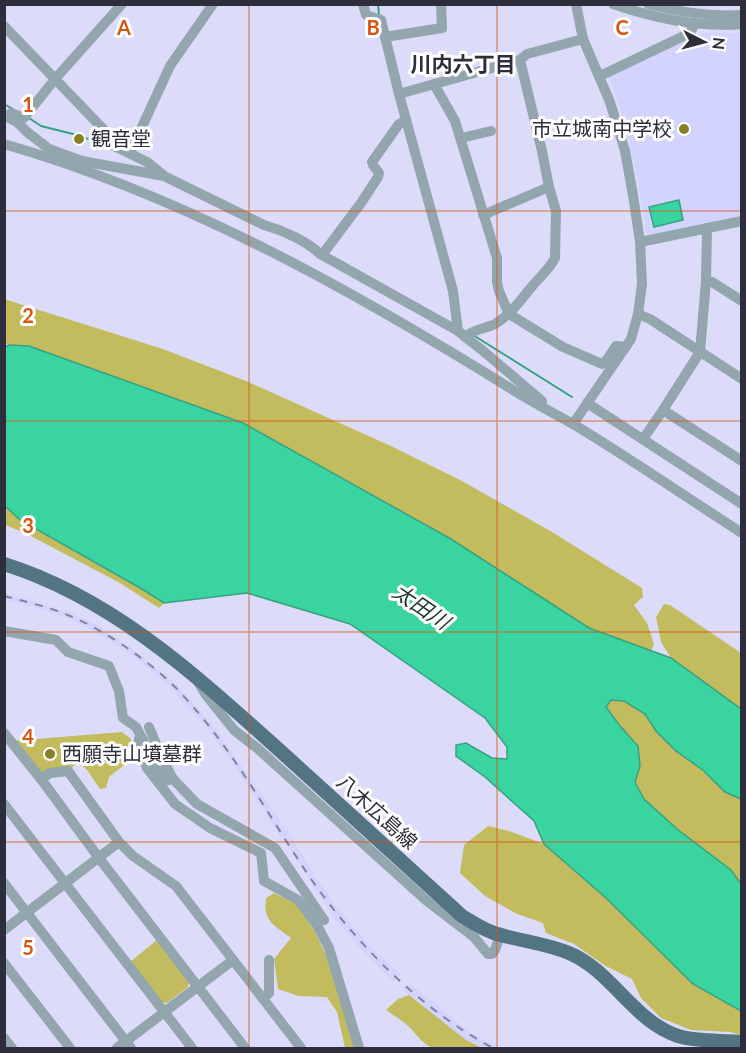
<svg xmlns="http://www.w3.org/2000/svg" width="746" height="1053" viewBox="0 0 746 1053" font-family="Lato,'Noto Sans JP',sans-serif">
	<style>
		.built { fill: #d3d3ff }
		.green { fill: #c2bc5e }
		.water { fill: #3ad4a0; stroke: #36a282; stroke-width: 1.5 }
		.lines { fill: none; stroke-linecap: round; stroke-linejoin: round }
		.stream { stroke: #36a282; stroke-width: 2 }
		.minor { stroke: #93a5ad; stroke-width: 10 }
		.major { stroke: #537482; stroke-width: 14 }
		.rail { stroke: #828298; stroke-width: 2; stroke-dasharray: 8 8; stroke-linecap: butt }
		.grid { fill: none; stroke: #d55511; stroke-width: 1.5; stroke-opacity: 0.55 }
		.poi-dot { fill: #868028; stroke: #fff; stroke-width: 2 }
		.labels { text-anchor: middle; stroke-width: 6; stroke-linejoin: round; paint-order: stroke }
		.poi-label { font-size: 20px; fill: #2d2d3b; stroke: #fff; text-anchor: start }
		.street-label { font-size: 20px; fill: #2d2d3b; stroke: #fff }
		.neighbourhood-label { font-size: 21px; font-weight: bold; fill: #2d2d3b; stroke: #fff }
		.water-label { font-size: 21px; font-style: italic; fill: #1e362c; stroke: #fff }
		.grid-label { font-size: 20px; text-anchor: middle; font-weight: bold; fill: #d55511; stroke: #fff; stroke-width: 6; stroke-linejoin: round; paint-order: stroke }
	</style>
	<rect width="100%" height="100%" fill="#dcdcfa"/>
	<g class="built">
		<path d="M699,33H741V218L649,235L646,232L642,203L631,150L620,109L608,74Z"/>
		<path d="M5,593L31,600L71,613L99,626L141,655L176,684L211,723L289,833L315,876L341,912L370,946L400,974L393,982L365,954L335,919L235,767L206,727L172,689L138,659L96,632L70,619L30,606L5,601Z"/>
		<path d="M408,982L471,1033L500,1048H482L466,1040L402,989Z"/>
	</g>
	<g class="green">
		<path d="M4,299L163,349L246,381L391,446L462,481L552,532L642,588L643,597L634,605L647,623L654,644L651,651L589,628L451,539L242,423L29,346L9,345L5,343Z"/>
		<path d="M4,506L20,520L142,589L164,603L159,608L120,583L25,533L5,525Z"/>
		<path d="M664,604L670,605L741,653V709L671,658L661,642L656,617Z"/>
		<path d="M611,700L624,701L645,714L656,731L676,751L704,771L725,792L741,799V884L731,870L677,829L644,799L635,782L640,766L620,726L606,707Z"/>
		<path d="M122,732L131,739L133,758L109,777L106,788L100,789L87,770L78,762L68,771L41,779L11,741Z"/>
		<path d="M488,826L509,831L544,844L734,1008L741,1011V1035L730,1032L691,1030L661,1018L641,998L632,979L604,965L574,944L546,933L543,923L517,914L485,896L460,873L464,845Z"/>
		<path d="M274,893L296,904L314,930L325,953L337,987L354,1048H345L337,1012L327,997L299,996L278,989L274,959L291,938C274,925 263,922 266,898Z"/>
		<path d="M157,940L189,982L188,987L167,1003L161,1002L130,962Z"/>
		<path d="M409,995L466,1040L482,1048H433C421,1043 416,1033 407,1025C400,1019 393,1015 386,1010L398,999Z"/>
	</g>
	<g class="water">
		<path d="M679,200L683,220L654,227L649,207Z"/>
		<path d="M9,345L29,346L243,423L451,539L589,628L671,658L741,709V799L725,792L704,771L676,751L656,731L645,714L624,701L611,700L606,707L620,726L638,746L640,766L635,782L644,799L677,829L731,870L741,884V1011L693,984L606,898L544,844L534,821L485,777L456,756V745L466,743L492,758L507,759V747L485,718L350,624L247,593L164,603L142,589L20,520L5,506L4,347Z"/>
	</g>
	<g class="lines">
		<g class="stream">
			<path d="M378,4L379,15"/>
			<path d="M4,104L13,109"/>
			<path d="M29,118L41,126L77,135L105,145"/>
			<path d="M473,335L572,397"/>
		</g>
		<g class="minor">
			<path d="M363,4L366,15L381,20L399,94L453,291L458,331"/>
			<path d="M613,4C654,18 699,28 742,24"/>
			<path d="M648,4C678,12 711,17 742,15"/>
			<path d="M4,26L106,132L110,144L147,162L163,175"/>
			<path d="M385,37L442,28L441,4"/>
			<path d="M600,76L690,33L695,23"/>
			<path d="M434,84L455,121L497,258V282L499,291L509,314L563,347L602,364L606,361L616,346L626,347"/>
			<path d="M399,94L520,60L527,54L583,39"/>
			<path d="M11,113L24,118L55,79L122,4"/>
			<path d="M4,115L17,122L27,132L49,149L82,161L164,176L264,225C282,230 307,241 320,254L458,331L482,350L542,401"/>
			<path d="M461,138L491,131"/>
			<path d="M4,144C188,197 357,293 518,393C536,404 555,414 573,424C631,459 686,497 742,533"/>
			<path d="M130,153L170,66L213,4"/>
			<path d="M483,215L549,187"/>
			<path d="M640,242L742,221"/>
			<path d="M322,255L361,203L378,177L379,173L373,165L372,162L399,124L406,120"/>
			<path d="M706,281L712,282L742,301"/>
			<path d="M638,314L650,319L742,379"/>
			<path d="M465,337C473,329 485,329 495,324C513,313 521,299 534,284C542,275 550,268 555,258L556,211L549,187L542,151L520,60"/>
			<path d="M587,403L742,504"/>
			<path d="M663,410L742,461"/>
			<path d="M573,424L631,339L638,314L642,284L640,242L633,195L625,151L610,102L583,39L576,4"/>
			<path d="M643,439L663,410L700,352L706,281L707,228"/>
			<path d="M4,631L56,640L68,652L109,666L119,691L123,718L136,727L165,781L173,779L197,804L275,848L324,920"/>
			<path d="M198,682L206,695L234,730L257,748L427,901L474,937L488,954H492L495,950L500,935"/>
			<path d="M149,727L161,756L173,779"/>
			<path d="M4,733L41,779L99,858L245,1048"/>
			<path d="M139,739L138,744L147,768L175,804L210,828L261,853L264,881L298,900L317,925L329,948L359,1048"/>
			<path d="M41,779L50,773L68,771L119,842L133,856L176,886L301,1048"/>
			<path d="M4,804L192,1048"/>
			<path d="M4,883L131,1048"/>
			<path d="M4,930L119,842"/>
			<path d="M4,963L70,1048"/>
			<path d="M263,999L269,993V960"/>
			<path d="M4,1038L12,1048"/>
			<path d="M117,1048L233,960"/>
		</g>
		<path class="major" d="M4,564C116,599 202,681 287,757C345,810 403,863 462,916C472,922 482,929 494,933C519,941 545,943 569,953C612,971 633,1021 678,1036C698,1042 721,1040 742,1042"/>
		<path class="rail" d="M4,596C27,602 49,607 70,616C103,629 149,661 175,687C229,742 266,812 309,876C355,943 421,1010 493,1048"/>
	</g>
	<path class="grid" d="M249,4V1048M497,4V1048M4,211H742M4,421H742M4,632H742M4,842H742"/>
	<g class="poi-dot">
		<circle cx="684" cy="129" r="6"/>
		<circle cx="79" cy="139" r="6"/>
		<circle cx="50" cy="754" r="6"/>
	</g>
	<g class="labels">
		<g class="poi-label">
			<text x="672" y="136" text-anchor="end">市立城南中学校</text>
			<text x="91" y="146">観音堂</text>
			<text x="62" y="761">西願寺山墳墓群</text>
		</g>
		<g class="street-label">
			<text transform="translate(377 812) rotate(42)" y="7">八木広島線</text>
		</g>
		<g class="neighbourhood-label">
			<text x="463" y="72">川内六丁目</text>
		</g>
		<g class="water-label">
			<text transform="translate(421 607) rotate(34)" y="7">太田川</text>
		</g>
	</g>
	<g class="grid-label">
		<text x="124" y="35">A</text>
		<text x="373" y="35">B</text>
		<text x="622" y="35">C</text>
		<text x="28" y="112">1</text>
		<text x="28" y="323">2</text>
		<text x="28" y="533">3</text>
		<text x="28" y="744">4</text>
		<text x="28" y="955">5</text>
	</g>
	<rect width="746" height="1053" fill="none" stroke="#2d2d3b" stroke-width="12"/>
	<g transform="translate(704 42) rotate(96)" stroke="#ffffff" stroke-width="4.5" paint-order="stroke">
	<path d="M0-4.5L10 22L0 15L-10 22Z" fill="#2d2d3b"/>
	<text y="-9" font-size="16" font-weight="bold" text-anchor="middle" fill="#2d2d3b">N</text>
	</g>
</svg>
